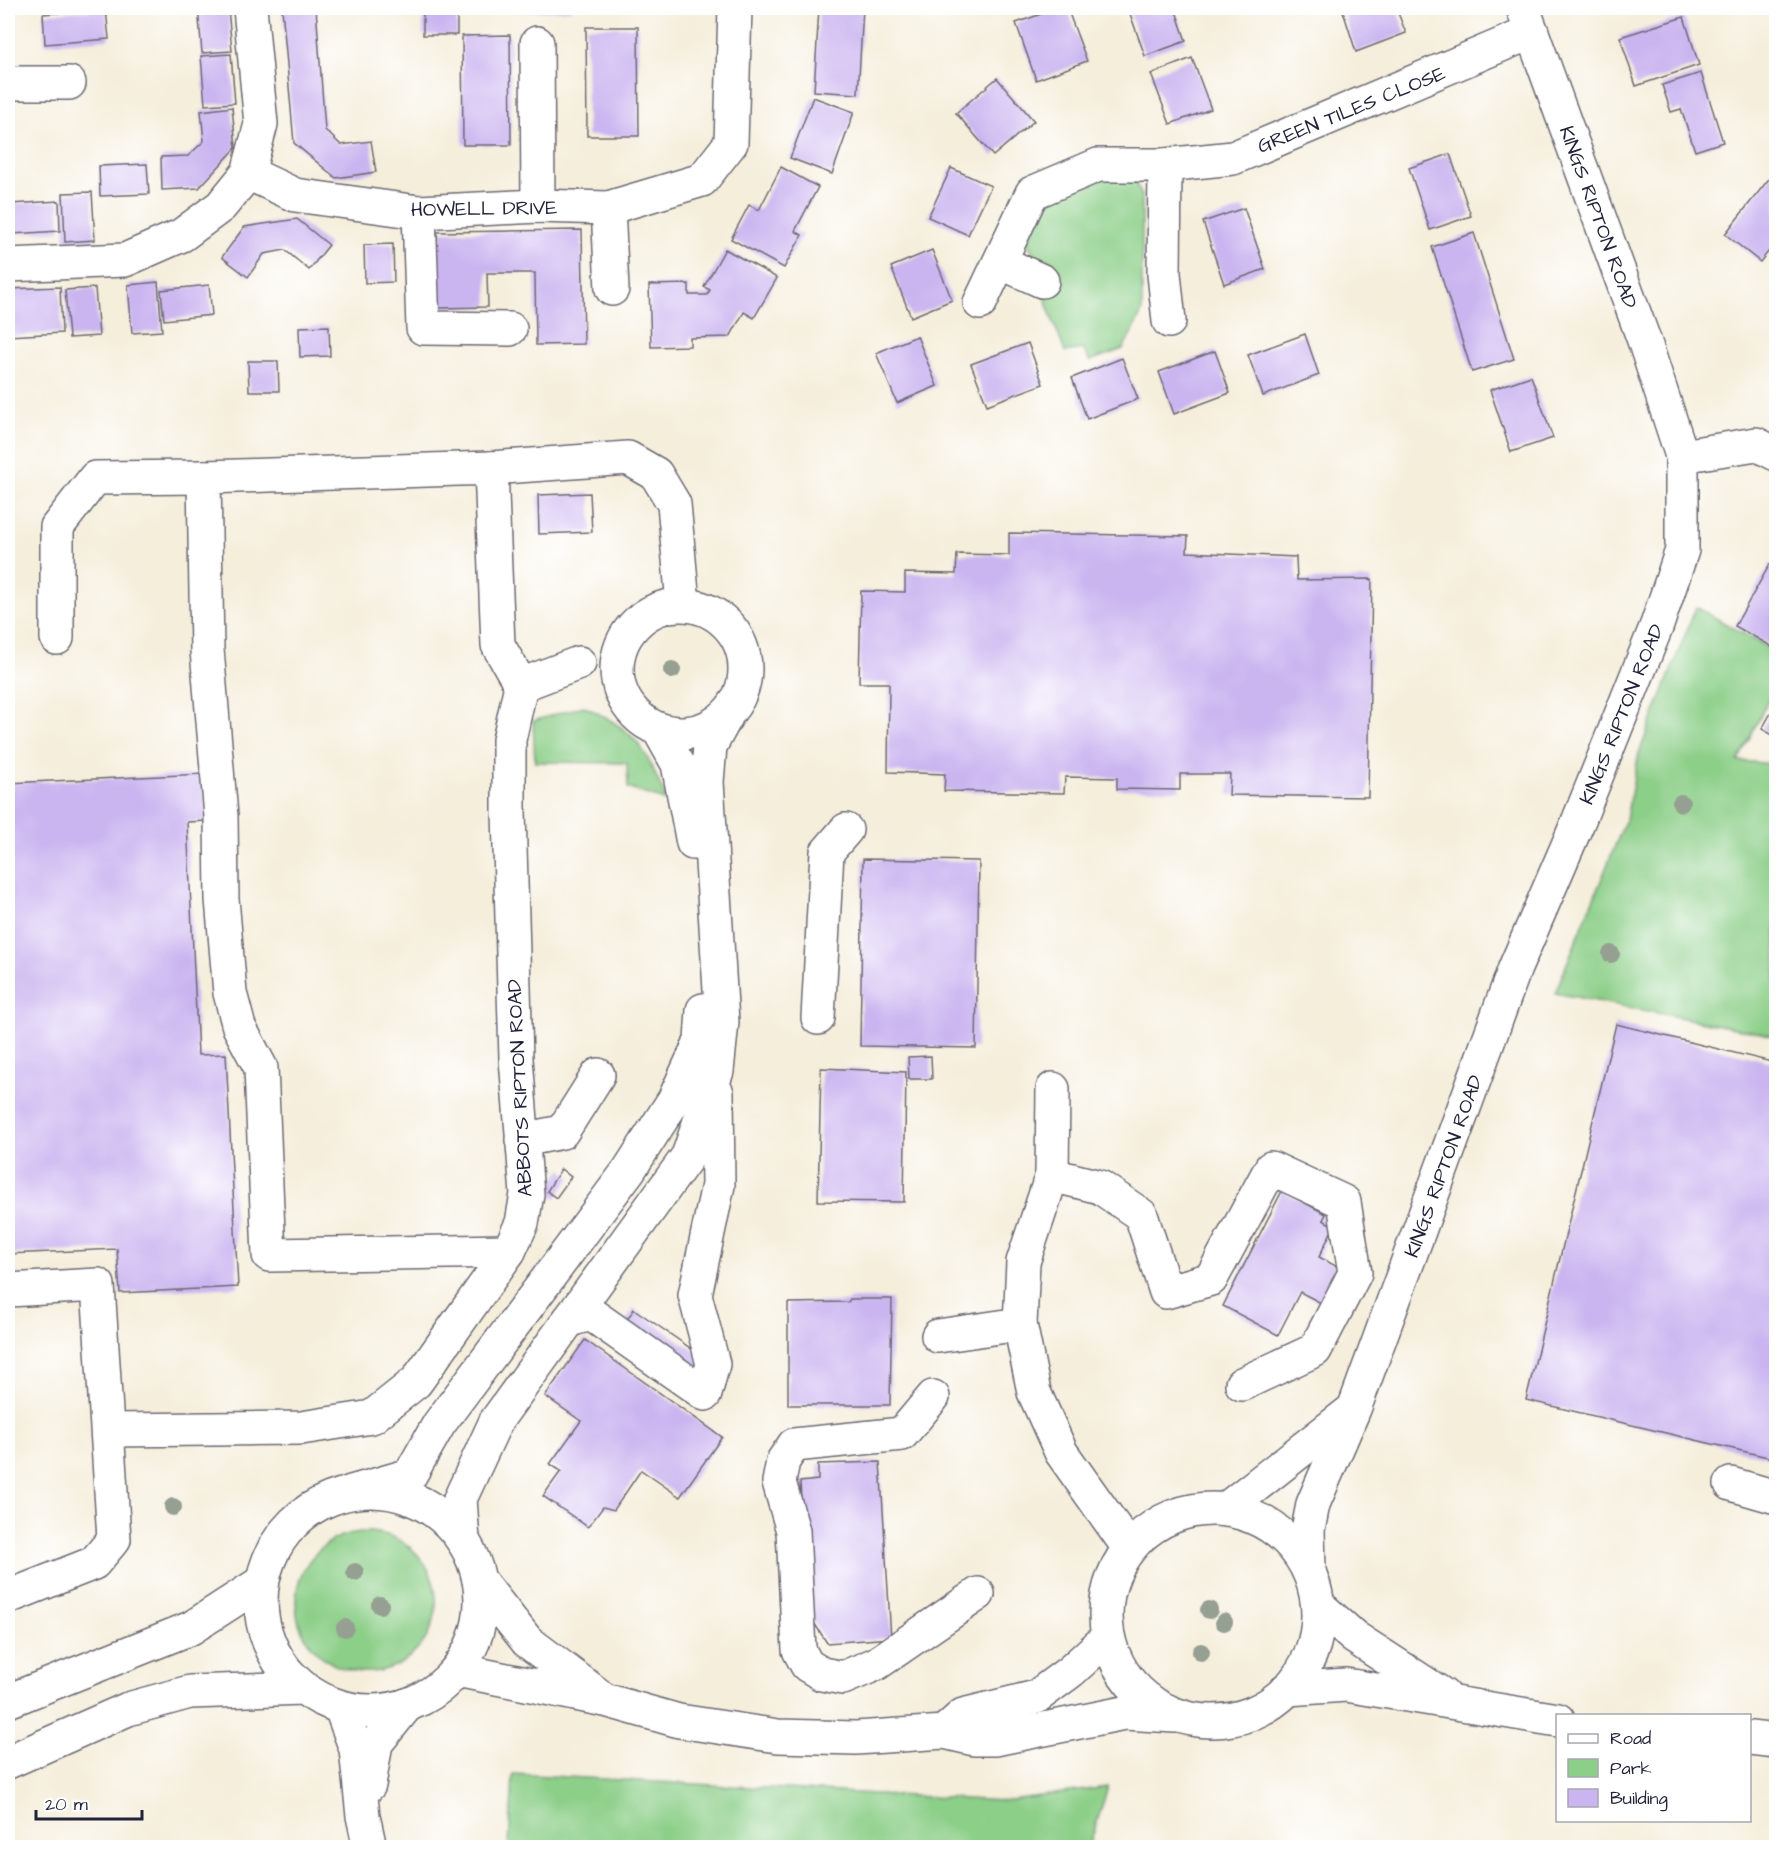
<svg xmlns="http://www.w3.org/2000/svg" width="1784" height="1855" viewBox="0 0 1784 1855" font-family="'Architects Daughter',sans-serif">
	<style>
		.green { fill: #8ccf88; stroke: #577862; stroke-width: 1.5 }
		.building { fill: #cbb5f0 }
		.lines { fill: none; stroke-linecap: round; stroke-linejoin: round }
		.minor-casing { stroke: #6c6973; stroke-width: 36 }
		.minor { stroke: #fff; stroke-width: 33 }
		.tree { fill: #959f92 }
		.labels { text-anchor: middle; stroke-width: 6; stroke-linejoin: round; paint-order: stroke }
		.street-label { font-size: 20px; fill: #22223b; stroke: #fff }
	</style>
	<rect width="100%" height="100%" fill="#fff"/>
	<filter id="ink" filterUnits="userSpaceOnUse"><feTurbulence type="fractalNoise" baseFrequency=".0167" numOctaves="2"/><feDisplacementMap in="SourceGraphic" scale="12" xChannelSelector="R" yChannelSelector="G"/><feConvolveMatrix kernelMatrix="1 2 1 2 8 2 1 2 1" color-interpolation-filters="sRGB"/></filter>
	<filter id="wash" filterUnits="userSpaceOnUse"><feTurbulence type="fractalNoise" baseFrequency=".008" numOctaves="4" result="noise"/><feDisplacementMap in="SourceGraphic" scale="24" xChannelSelector="R" yChannelSelector="G"/><feGaussianBlur stdDeviation="1.35" result="paint"/><feColorMatrix in="noise" values="0 0 0 0 0 0 0 0 0 0 0 0 0 0 0 0 0 1.4 0 .05"/><feComposite in="paint" operator="in"/></filter>
	<g filter="url(#wash)">
		<rect width="100%" height="100%" fill="#f5eedb"/>
		<g class="green">
			<path d="M1101,173L1133,177L1142,196V312L1123,349L1090,361L1083,349L1065,352L1047,305L1041,265L1026,241L1049,200Z"/>
			<path d="M1696,607L1776,652V685L1738,761L1776,764V1036L1555,993L1626,819L1639,753Z"/>
			<path d="M583,706C640,732 643,746 667,801L628,788L627,763L535,762L533,721Z"/>
			<circle cx="366" cy="1602" r="70"/>
			<path d="M513,1774L1003,1801L1108,1787L1089,1847H509Z"/>
		</g>
		<g id="blocks">
			<g class="building">
				<path d="M198,8H228L232,51L202,53Z"/>
				<path d="M282,8H316L325,130L341,145L371,141L376,172L336,178L294,143Z"/>
				<rect x="423" y="8" width="34" height="27"/>
				<path d="M516,8H571V10L517,12Z"/>
				<path d="M819,8H863L858,94L814,91Z"/>
				<path d="M1058,8H1067L1087,61L1036,80L1016,23Z"/>
				<path d="M1128,8H1175L1186,41L1145,56Z"/>
				<path d="M1342,8H1396L1406,33L1356,52Z"/>
				<path d="M106,9L109,39L45,44L43,14Z"/>
				<path d="M1684,17L1699,65L1636,86L1620,37Z"/>
				<path d="M586,27H638L639,136H587Z"/>
				<path d="M510,35L511,145H463L462,36Z"/>
				<path d="M231,54L235,103L205,105L201,56Z"/>
				<path d="M1192,58L1211,109L1170,124L1151,74Z"/>
				<path d="M1701,73L1723,142L1695,151L1681,109L1671,112L1662,85Z"/>
				<path d="M997,78L1034,121L993,156L956,113Z"/>
				<path d="M813,97L854,112L832,174L790,158Z"/>
				<path d="M232,107L236,148L199,188L162,190L161,157L188,156L204,141L201,111Z"/>
				<path d="M1450,154L1471,216L1430,230L1409,168Z"/>
				<path d="M147,164L149,194L100,196L99,166Z"/>
				<path d="M781,167L818,187L795,231L802,235L784,268L731,239L749,205L759,210Z"/>
				<path d="M951,168L991,186L968,235L928,217Z"/>
				<path d="M1772,175L1776,178V242L1760,262L1725,234Z"/>
				<path d="M92,192L95,240L65,242L63,193Z"/>
				<path d="M59,201L60,231L12,234L10,204Z"/>
				<path d="M1244,208L1265,269L1224,284L1203,222Z"/>
				<path d="M297,219L329,245L309,270L285,250L264,254L248,277L222,257L244,227Z"/>
				<path d="M582,230L584,344L536,345L535,273H487L488,307L438,308L437,232Z"/>
				<path d="M1474,233L1514,359L1472,372L1432,247Z"/>
				<path d="M393,244L394,282L365,283L364,245Z"/>
				<path d="M725,249L777,278L754,318L744,312L730,337L690,338V346L651,347L649,285L689,284V295H707L710,290L704,287Z"/>
				<path d="M932,250L952,300L911,317L891,267Z"/>
				<path d="M158,282L162,331L132,333L128,285Z"/>
				<path d="M209,285L212,315L164,320L161,290Z"/>
				<path d="M60,287L62,333L8,336V289Z"/>
				<path d="M95,288L99,336L69,338L65,290Z"/>
				<path d="M329,326L330,356L300,357L299,327Z"/>
				<path d="M1305,334L1319,375L1263,396L1248,355Z"/>
				<path d="M917,336L937,386L897,403L876,353Z"/>
				<path d="M1028,343L1043,384L987,405L971,364Z"/>
				<path d="M1215,351L1230,393L1174,414L1159,372Z"/>
				<path d="M1122,358L1138,399L1087,419L1072,378Z"/>
				<path d="M248,361H278L279,391H249Z"/>
				<path d="M1531,376L1553,438L1511,452L1490,390Z"/>
				<path d="M590,493L592,532L539,534L538,495Z"/>
				<path d="M1009,533L1188,536L1187,552L1296,557L1297,580L1372,579L1368,797L1229,795L1230,774H1180V790L1117,789V778L1065,777L1064,793L944,791L945,774L888,772L889,683H859L861,591L905,592V573L956,574L957,554L1009,555Z"/>
				<path d="M1770,564L1776,567V649L1735,626Z"/>
				<path d="M1776,704V737L1762,729Z"/>
				<path d="M204,774L207,821L187,822L198,1055L226,1054L238,1287L120,1293L117,1249L8,1254V783Z"/>
				<path d="M863,859L979,861L976,1048L860,1046Z"/>
				<path d="M1616,1024L1776,1063V1459L1526,1400Z"/>
				<path d="M931,1056L932,1079H909L908,1057Z"/>
				<path d="M821,1068L906,1072L904,1202L818,1201Z"/>
				<path d="M561,1169L571,1177L556,1198L547,1191Z"/>
				<path d="M1282,1191L1326,1214L1323,1220L1334,1226L1319,1257L1343,1270L1325,1305L1300,1292L1278,1335L1223,1306Z"/>
				<path d="M850,1299H892L890,1405H788V1303L848,1302Z"/>
				<path d="M634,1309L713,1364L691,1396L612,1342Z"/>
				<path d="M585,1340L722,1437L680,1497L641,1470L614,1510L603,1507L588,1527L543,1496L561,1471L550,1464L581,1421L545,1396Z"/>
				<path d="M880,1462L891,1638L827,1643L807,1612L800,1482L818,1480V1464Z"/>
			</g>
		</g>
	</g>
	<g filter="url(#ink)">
		<use href="#blocks" fill-opacity="0" stroke="#6c6973" stroke-width="1.5"/>
		<g class="lines">
			<defs>
				<g id="minor">
					<path d="M537,43L538,206"/>
					<path d="M8,83H69"/>
					<path d="M1165,165L1164,274L1169,321"/>
					<path d="M248,173L295,195L419,212L538,206L608,208L702,180L731,143L735,8"/>
					<path d="M608,208L612,289"/>
					<path d="M419,212L423,328L510,329"/>
					<path d="M1000,262L1042,281"/>
					<path d="M8,265L125,260L182,235L221,206L248,173L261,124L250,8"/>
					<path d="M980,303L1032,193L1098,165H1165L1233,158L1532,32"/>
					<path d="M1682,456L1756,444L1776,454"/>
					<path d="M491,468L628,458L656,474L674,504L683,604"/>
					<circle cx="681" cy="669" r="64"/>
					<path d="M57,638V527L95,478L204,477"/>
					<path d="M659,730L678,764L693,843"/>
					<path d="M818,1018L827,852L846,830"/>
					<path d="M1053,1089L1052,1175L1023,1262L1020,1324L1034,1392L1061,1452L1129,1548"/>
					<path d="M522,1140L562,1132L598,1075"/>
					<path d="M1052,1175L1100,1187L1141,1215L1166,1292L1211,1279L1271,1168L1344,1202L1355,1273L1315,1350L1242,1384"/>
					<path d="M509,1251L269,1255L261,1068L239,1027L230,993L222,899L221,816L207,650L204,477L491,468L498,645L521,685"/>
					<path d="M8,1290L98,1285L114,1539L94,1563L8,1597"/>
					<path d="M569,1320L591,1314L705,1394L713,1364L695,1295L718,1185L717,1093"/>
					<path d="M938,1336L1020,1324"/>
					<path d="M933,1397L902,1434L794,1445L783,1461L779,1482L793,1531L799,1650L807,1665L822,1674L843,1678L876,1664L978,1594"/>
					<path d="M109,1430L301,1428L372,1417L416,1382L509,1251L522,1223L527,1194L516,1059L509,812V740L521,685L579,663"/>
					<path d="M1731,1484L1776,1497"/>
					<circle cx="371" cy="1601" r="110"/>
					<path d="M351,1492L410,1475L439,1424L629,1170L674,1100L701,1041L703,1010"/>
					<path d="M1226,1509L1350,1412"/>
					<circle cx="1212" cy="1615" r="106"/>
					<path d="M463,1541L460,1499L496,1421L688,1156L717,1071L722,1022L707,782L710,746L727,715"/>
					<path d="M1309,1570L1308,1530L1313,1504L1354,1409L1515,968L1578,822L1657,625L1682,550V456L1645,343L1523,8"/>
					<path d="M479,1580L527,1641L597,1694"/>
					<path d="M1318,1605L1354,1637L1443,1695"/>
					<path d="M457,1670L605,1700L679,1721L778,1736L856,1738L944,1732L974,1739H995L1124,1713L1175,1716"/>
					<path d="M1287,1689L1346,1685L1558,1720"/>
					<path d="M8,1701L191,1628L262,1582"/>
					<path d="M341,1708L356,1749L363,1816L370,1848"/>
					<path d="M944,1732L963,1715L1036,1697L1071,1671L1108,1637"/>
					<path d="M1750,1738L1776,1741"/>
					<path d="M8,1762L128,1709L190,1692L303,1688"/>
					<path d="M369,1785L376,1743L407,1705"/>
				</g>
			</defs>
			<use href="#minor" class="minor-casing"/>
			<use href="#minor" class="minor"/>
		</g>
		<g class="tree">
			<circle cx="672" cy="670" r="9"/>
			<circle cx="1681" cy="803" r="9"/>
			<circle cx="1611" cy="954" r="9"/>
			<circle cx="173" cy="1507" r="9"/>
			<circle cx="355" cy="1572" r="9"/>
			<circle cx="380" cy="1605" r="9"/>
			<circle cx="1209" cy="1610" r="9"/>
			<circle cx="1224" cy="1622" r="9"/>
			<circle cx="345" cy="1628" r="9"/>
			<circle cx="1201" cy="1652" r="9"/>
		</g>
	</g>
	<g class="labels">
		<g class="street-label">
			<text transform="translate(1351 109) rotate(-22)" y="7">GREEN TILES CLOSE</text>
			<text transform="translate(484 208) rotate(-1)" y="7">HOWELL DRIVE</text>
			<text transform="translate(1599 217) rotate(70)" y="7">KINGS RIPTON ROAD</text>
			<text transform="translate(1621 714) rotate(-68)" y="7">KINGS RIPTON ROAD</text>
			<text transform="translate(519 1088) rotate(-93)" y="7">ABBOTS RIPTON ROAD</text>
			<text transform="translate(1443 1166) rotate(-70)" y="7">KINGS RIPTON ROAD</text>
		</g>
	</g>
	<rect width="1784" height="1855" fill="none" stroke="#fff" stroke-width="30"/>
	<rect x="1556" y="1714" width="195" height="108" fill="#ffffff" stroke="#a7a7b1" stroke-width="1.5"/>
	<rect x="1568" y="1734" width="30" height="9" fill="#ffffff" stroke="#a7a7b1" stroke-width="1.5"/>
	<text x="1610" y="1744" font-size="18" fill="#22223b">Road</text>
	<rect x="1568" y="1759" width="30" height="18" fill="#8ccf88" stroke="#a7a7b1" stroke-width="1.5"/>
	<text x="1610" y="1774" font-size="18" fill="#22223b">Park</text>
	<rect x="1568" y="1789" width="30" height="18" fill="#cbb5f0" stroke="#a7a7b1" stroke-width="1.5"/>
	<text x="1610" y="1804" font-size="18" fill="#22223b">Building</text>
	<path d="M36 1810v9h106v-9" fill="none" stroke="#22223b" stroke-width="3"/>
	<text x="45" y="1810" font-size="18" fill="#22223b" stroke="#ffffff" stroke-width="4.5" paint-order="stroke">20 m</text>
</svg>
